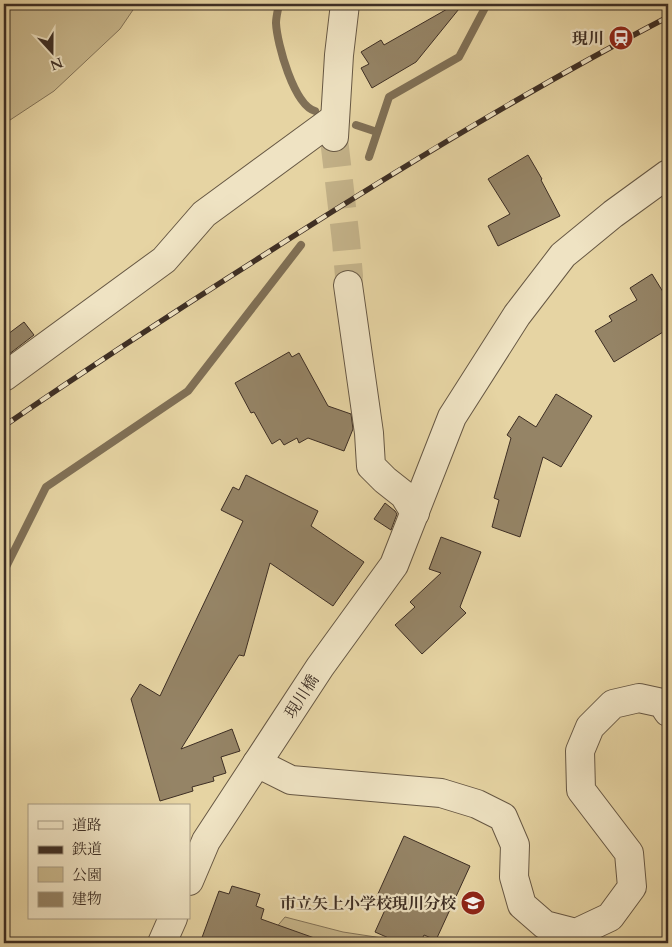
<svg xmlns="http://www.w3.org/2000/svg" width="672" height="947" viewBox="0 0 672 947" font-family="Cardo,'Noto Serif JP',serif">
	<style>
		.green { fill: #c9b88d; stroke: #837358 }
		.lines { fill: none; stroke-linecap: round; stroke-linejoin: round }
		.stream { stroke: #807056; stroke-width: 8 }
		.building { fill: #958466; stroke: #3d2e24 }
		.minor-tunnel { stroke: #c4b38a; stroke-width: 28; stroke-dasharray: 28 14; stroke-linecap: butt }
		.minor-casing { stroke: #675844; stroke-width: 30 }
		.minor { stroke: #efe3c3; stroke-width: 28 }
		.rail-casing { stroke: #3d2e24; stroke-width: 5.5 }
		.rail { stroke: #efe3c3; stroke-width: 4; stroke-dasharray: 11; stroke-linecap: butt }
		.labels { text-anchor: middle; stroke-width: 4.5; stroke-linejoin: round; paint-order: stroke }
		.poi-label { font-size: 16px; font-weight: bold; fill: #3d2e24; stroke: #efe3c3; text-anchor: end }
		.street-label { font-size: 16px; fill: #3d2e24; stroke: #efe3c3 }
	</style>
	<rect width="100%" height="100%" fill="#e6d4a3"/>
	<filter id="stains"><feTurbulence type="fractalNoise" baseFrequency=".004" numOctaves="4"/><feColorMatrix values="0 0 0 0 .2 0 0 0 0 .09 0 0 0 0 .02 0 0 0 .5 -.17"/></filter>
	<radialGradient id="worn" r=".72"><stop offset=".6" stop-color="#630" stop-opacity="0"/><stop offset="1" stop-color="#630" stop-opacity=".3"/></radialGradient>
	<g class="green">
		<path d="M4,4H137L120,29L54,91L4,124Z"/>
		<path d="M285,917L343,932L415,943H263Z"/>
	</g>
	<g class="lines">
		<g class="stream">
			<path d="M279,4C278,10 276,17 276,23C277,44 294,105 315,111"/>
			<path d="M356,125L377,132"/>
			<path d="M369,157L389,97L459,57L487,4"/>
			<path d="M4,571L46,487L188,391L301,245"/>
		</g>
	</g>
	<g class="building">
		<path d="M456,4H463L416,62L372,88L361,68L369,64L361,52L381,40L384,45Z"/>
		<path d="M528,155L542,179L541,180L560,216L498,246L488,226L510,214L488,179Z"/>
		<path d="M652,274L668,300V329L614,362L595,331L612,321L609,316L637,300L630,288Z"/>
		<path d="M24,322L34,335L4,358V337Z"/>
		<path d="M289,352L292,357L299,353L328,406L351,414L353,429L344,451L308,438L299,443L297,438L284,445L280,439L272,444L254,412L251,413L235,383Z"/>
		<path d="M556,394L592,416L561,467L543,457L520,537L492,527L499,500L494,498L511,438L507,435L519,416L536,427Z"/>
		<path d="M246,475L318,511L311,526L364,562L333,606L270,563L244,656L239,655L181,749L232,729L240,751L221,757L226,773L213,777L214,781L192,787L193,791L160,801L131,699L140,684L160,696L243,521L221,510L233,487L239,490Z"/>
		<path d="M385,503L395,511L397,514L391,530L374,519Z"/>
		<path d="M441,537L481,552L460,607L466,613L422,654L395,625L415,607L410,602L441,573L429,569Z"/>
		<path d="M404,836L470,866L436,940L424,935L420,943H400L375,932L389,901L377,896Z"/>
		<path d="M232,886L260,894L256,906L264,909L261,919L320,940V943H200L219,891L229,894Z"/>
	</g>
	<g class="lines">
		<path class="minor-tunnel" d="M334,139L346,241L349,276L348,285"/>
		<defs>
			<g id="minor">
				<path d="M334,137L339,55L345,4"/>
				<path d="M348,285L369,433L371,466L385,480L404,495L415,513"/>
				<path d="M4,377L164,260L204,214L335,118"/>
				<path d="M257,763L291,780L441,793L477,804L503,817L515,845L514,877L522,905L545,925L576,933L610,917L632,887L629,853L581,790L580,751L590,727L613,704L639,698L662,703L668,712"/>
				<path d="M189,881L206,841L320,667L394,565L452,417L517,315L563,255L613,214L668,174"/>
				<path d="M162,943L173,918"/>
			</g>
		</defs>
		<use href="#minor" class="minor-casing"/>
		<use href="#minor" class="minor"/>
		<defs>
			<path id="rail" d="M4,426C87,369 171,314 256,260C390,174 527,90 668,17"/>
		</defs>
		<use href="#rail" class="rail-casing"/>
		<use href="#rail" class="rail"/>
	</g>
	<defs>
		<symbol id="station-disc" viewBox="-11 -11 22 22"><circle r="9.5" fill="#8f2418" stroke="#efe3c3"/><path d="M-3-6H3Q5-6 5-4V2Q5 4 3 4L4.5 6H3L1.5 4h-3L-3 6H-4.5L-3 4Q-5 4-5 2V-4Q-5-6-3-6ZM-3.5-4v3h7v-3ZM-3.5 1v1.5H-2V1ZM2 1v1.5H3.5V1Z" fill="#fff"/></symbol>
		<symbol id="school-disc" viewBox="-11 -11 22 22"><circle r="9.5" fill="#8f2418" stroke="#efe3c3"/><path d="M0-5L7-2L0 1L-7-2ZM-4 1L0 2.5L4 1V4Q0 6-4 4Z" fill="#fff"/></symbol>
	</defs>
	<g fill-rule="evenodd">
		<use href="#station-disc" x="607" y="24" width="28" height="28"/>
		<use href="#school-disc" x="459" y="889" width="28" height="28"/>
	</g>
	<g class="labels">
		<g class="poi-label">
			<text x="604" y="44">現川</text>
			<text x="456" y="909">市立矢上小学校現川分校</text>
		</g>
		<g class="street-label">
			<text transform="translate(301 696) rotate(-57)" y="6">現川橋</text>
		</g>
	</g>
	<rect width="672" height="947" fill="none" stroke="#e6d4a3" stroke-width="20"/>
	<rect x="5" y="5" width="662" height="937" fill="none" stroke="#3d2e24" stroke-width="2.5"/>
	<rect x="10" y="10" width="652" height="927" fill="none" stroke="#3d2e24"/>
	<rect x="28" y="804" width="162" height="115" fill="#efe3c3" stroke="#a89b83"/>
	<rect x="38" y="821" width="25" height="8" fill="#efe3c3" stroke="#a89b83"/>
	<text x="72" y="830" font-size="15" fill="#3d2e24">道路</text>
	<rect x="38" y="846" width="25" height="8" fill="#3d2e24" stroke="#a89b83"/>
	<text x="72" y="854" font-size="15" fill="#3d2e24">鉄道</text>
	<rect x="38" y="867" width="25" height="15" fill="#c9b88d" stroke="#a89b83"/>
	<text x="72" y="880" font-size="15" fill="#3d2e24">公園</text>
	<rect x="38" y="892" width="25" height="15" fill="#958466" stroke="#a89b83"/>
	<text x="72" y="904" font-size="15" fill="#3d2e24">建物</text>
	<g transform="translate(52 52) rotate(159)" stroke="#efe3c3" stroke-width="4" paint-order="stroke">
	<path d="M0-4L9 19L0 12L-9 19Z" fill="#3d2e24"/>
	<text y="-8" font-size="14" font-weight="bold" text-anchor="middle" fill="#3d2e24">N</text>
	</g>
	<rect width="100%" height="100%" filter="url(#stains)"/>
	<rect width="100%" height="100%" fill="url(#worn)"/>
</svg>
